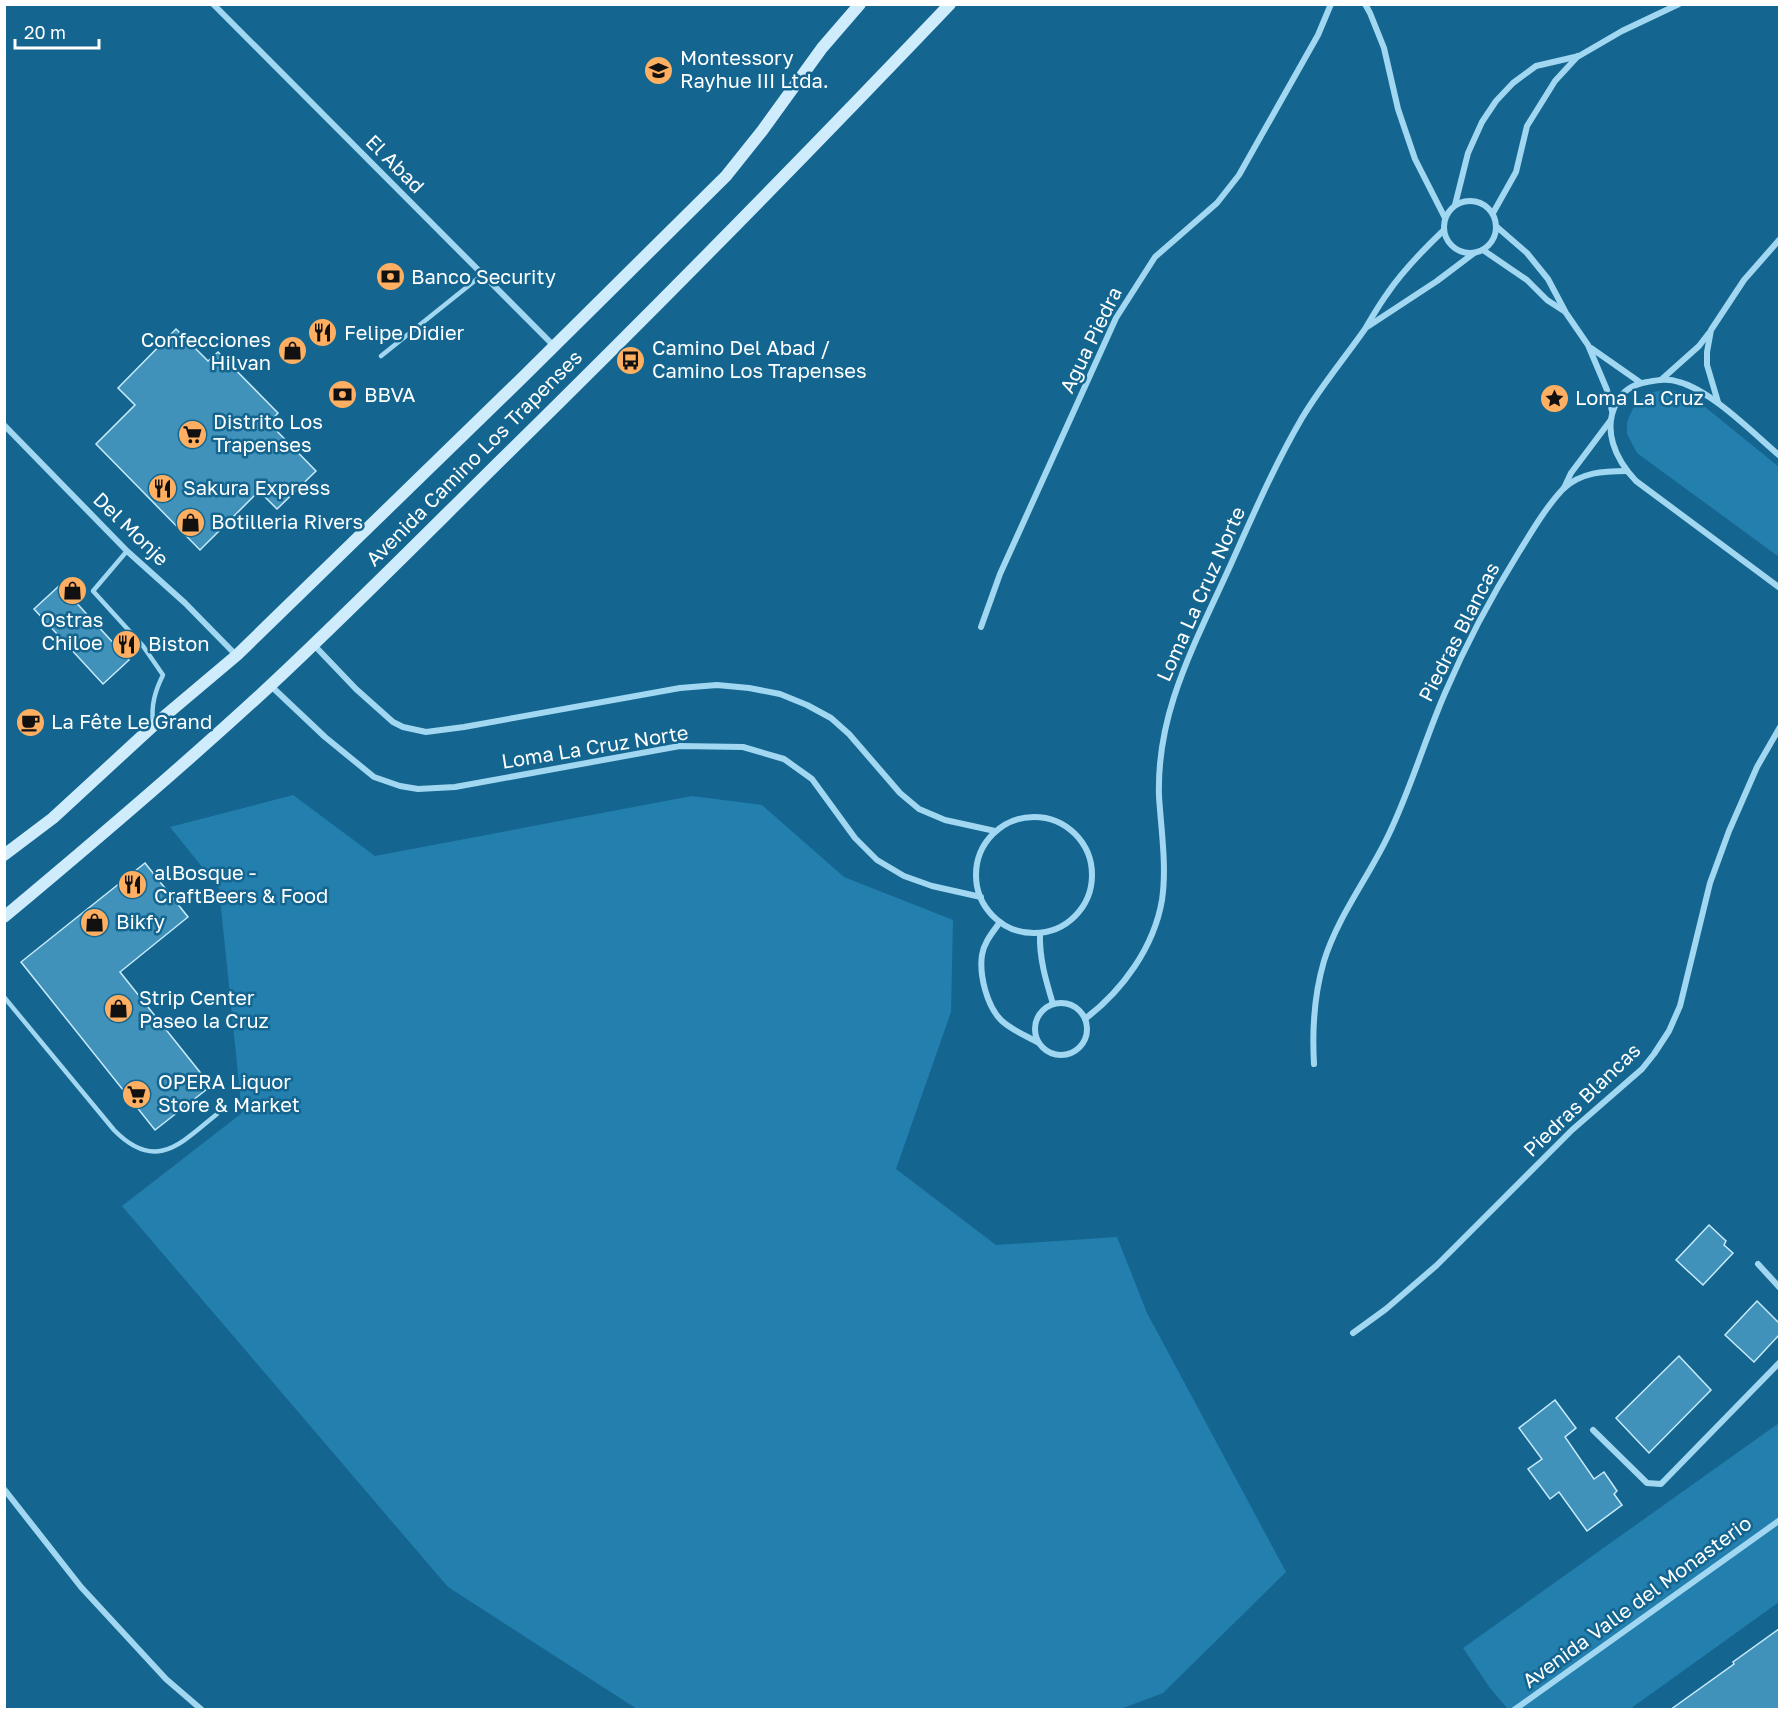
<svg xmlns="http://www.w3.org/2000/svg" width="1784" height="1714" viewBox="0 0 1784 1714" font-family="'Golos Text',sans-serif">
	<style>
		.green { fill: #237fad }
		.building { fill: #4192ba; stroke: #c8ebfc; stroke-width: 1.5 }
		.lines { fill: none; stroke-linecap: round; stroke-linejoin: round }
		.service { stroke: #a1d7f1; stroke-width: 4.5 }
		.minor { stroke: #a1d7f1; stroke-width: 6 }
		.secondary { stroke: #cfecfc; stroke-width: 12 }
		.labels { text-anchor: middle; stroke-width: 5; stroke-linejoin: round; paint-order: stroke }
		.poi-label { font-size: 20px; fill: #fff; stroke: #146690; text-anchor: start }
		.street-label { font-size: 20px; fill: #fff; stroke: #146690 }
	</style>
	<rect width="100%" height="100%" fill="#146690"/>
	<g class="green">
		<path d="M1669,389L1694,398L1779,467V557L1637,453L1627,434V422L1634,406L1649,393Z"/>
		<path d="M293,795L375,856L692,796L762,805L844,877L953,920L951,1012L896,1169L996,1245L1117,1237L1147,1313L1286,1572L1163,1693L1118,1710L637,1709L448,1587L122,1206L242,1113L219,888L170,827Z"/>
		<path d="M1779,1423V1602L1630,1709H1508L1490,1688L1463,1648Z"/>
	</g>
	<g class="building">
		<path d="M176,329L208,361L218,352L278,413L269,423L316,471L277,509L259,491L200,550L96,444L135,405L118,388Z"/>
		<path d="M60,585L129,660L103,684L34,609Z"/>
		<path d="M145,863L188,917L120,972L211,1086L155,1130L21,962Z"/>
		<path d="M1709,1225L1726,1241L1724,1245L1733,1253L1703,1285L1676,1260Z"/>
		<path d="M1757,1301L1779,1323V1335L1754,1362L1725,1335Z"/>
		<path d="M1679,1356L1711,1390L1649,1453L1616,1418Z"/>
		<path d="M1555,1400L1576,1428L1565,1437L1594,1479L1604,1472L1617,1491L1614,1494L1622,1505L1587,1531L1559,1492L1550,1499L1528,1469L1542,1459L1519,1428Z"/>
		<path d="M1779,1629V1710H1670L1734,1664L1733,1662Z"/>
	</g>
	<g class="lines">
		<g class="service">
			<path d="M381,356L482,275"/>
			<path d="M127,551L93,591L143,646L163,675C155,691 151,705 153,723"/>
			<path d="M4,997L114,1130C156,1173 181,1143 217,1114"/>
		</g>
		<g class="minor">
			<path d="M213,4L554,346"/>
			<path d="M1365,4L1370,13L1384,48L1398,109L1415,159L1445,218"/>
			<circle cx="1470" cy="227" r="26"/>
			<path d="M1455,205L1468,153L1482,122L1496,101L1513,83L1536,66L1579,56L1622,31L1679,4"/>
			<path d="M1493,213L1516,172L1527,126L1555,81L1578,56"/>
			<path d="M1497,227L1527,253L1548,279L1566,313L1588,345L1607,390L1612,411"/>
			<path d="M1483,250L1527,280L1547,300L1564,311"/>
			<path d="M1367,327L1437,281L1474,253"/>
			<path d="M1591,348L1641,383"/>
			<path d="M1662,379L1699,346L1709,333"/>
			<path d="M1718,402L1707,365V352L1711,330L1744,280L1780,239"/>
			<path d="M4,425L127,551L185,603L236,655"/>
			<path d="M1780,456C1753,433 1712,391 1679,382C1668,378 1658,380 1647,382C1635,384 1623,390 1617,402C1602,429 1615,459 1636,481L1780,588"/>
			<path d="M1564,488L1571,473L1610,421"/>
			<path d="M981,627L1000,574L1116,318L1155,257L1217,203L1239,175L1318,35L1331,4"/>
			<path d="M313,644L356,689L393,722L403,727L426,732L464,727L680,688L717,685L749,688L780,694L807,705L831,718L849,734L900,793L919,809L945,820L995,831"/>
			<path d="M271,686L325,737L374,777L400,786L418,789L455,787L680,746L743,747L784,759L812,779L855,838L877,860L904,876L932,886L981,897"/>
			<circle cx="1034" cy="875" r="58"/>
			<path d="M1000,922C993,932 984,942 982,955C979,975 987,1007 1002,1021C1013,1031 1027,1036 1039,1043"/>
			<path d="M1040,933C1039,958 1046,981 1053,1004"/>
			<circle cx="1061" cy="1029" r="26"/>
			<path d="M1085,1019C1123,990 1154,947 1162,900C1167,866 1161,829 1159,796C1158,763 1164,728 1174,697C1189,651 1211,608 1231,564C1253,515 1275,464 1302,418C1321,386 1344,359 1365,329C1372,317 1379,305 1387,294C1403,270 1423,250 1444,230"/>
			<path d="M1314,1064C1312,1029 1314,995 1324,961C1338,916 1368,878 1388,836C1410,791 1425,739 1445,693C1466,644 1491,597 1519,552C1532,531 1546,507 1563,489C1581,472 1604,471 1627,471"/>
			<path d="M1758,1264L1780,1288"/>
			<path d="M1353,1333L1386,1309L1437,1265L1572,1130L1642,1069L1654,1054L1669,1031L1680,1006L1710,883L1729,831L1757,767L1780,727"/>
			<path d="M1593,1430L1647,1483L1661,1484L1780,1362"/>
			<path d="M4,1489L81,1587L166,1679L202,1710"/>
			<path d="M1514,1710L1780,1520"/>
		</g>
		<g class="secondary">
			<path d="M4,855L53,818L154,725L237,655L521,379L726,176L762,131L822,48L860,4"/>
			<path d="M4,917C95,841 186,764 273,683C352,609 428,532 505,456C656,308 804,157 950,4"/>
		</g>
	</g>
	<defs>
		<symbol id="school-disc" viewBox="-11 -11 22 22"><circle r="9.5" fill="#ffaf61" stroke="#146690"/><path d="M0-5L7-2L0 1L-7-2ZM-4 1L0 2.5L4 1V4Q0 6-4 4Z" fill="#111"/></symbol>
		<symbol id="bank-disc" viewBox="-11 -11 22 22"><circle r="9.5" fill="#ffaf61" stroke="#146690"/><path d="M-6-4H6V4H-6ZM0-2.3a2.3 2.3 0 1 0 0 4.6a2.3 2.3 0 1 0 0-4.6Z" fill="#111"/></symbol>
		<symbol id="restaurant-disc" viewBox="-11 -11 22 22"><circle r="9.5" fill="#ffaf61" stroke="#146690"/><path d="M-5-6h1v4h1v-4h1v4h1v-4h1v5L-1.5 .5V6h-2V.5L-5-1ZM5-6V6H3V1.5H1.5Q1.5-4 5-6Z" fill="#111"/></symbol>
		<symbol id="shop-disc" viewBox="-11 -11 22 22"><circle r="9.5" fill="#ffaf61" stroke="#146690"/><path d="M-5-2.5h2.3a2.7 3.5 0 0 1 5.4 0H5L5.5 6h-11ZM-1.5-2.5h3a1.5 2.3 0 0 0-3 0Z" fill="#111"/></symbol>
		<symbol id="bus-disc" viewBox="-11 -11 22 22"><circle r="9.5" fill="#ffaf61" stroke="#146690"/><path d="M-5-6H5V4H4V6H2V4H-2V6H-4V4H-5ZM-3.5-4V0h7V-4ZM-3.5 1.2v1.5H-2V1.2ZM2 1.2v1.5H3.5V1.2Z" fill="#111"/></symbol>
		<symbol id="sight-disc" viewBox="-11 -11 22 22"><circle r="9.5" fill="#ffaf61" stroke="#146690"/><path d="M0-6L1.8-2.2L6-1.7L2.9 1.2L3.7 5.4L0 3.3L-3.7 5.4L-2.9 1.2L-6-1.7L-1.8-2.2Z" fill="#111"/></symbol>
		<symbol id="supermarket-disc" viewBox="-11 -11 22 22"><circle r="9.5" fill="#ffaf61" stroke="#146690"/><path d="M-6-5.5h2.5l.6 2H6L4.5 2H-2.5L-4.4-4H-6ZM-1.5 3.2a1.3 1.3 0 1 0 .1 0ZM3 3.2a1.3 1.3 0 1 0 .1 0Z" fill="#111"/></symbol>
		<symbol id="cafe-disc" viewBox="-11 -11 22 22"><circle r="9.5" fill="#ffaf61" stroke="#146690"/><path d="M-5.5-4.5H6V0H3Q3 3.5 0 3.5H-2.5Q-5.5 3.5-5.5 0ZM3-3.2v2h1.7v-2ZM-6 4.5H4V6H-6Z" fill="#111"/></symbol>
	</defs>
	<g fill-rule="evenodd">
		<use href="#school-disc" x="642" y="54" width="33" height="33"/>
		<use href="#bank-disc" x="374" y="260" width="33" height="33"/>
		<use href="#restaurant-disc" x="306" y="316" width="33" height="33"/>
		<use href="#shop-disc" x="276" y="334" width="33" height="33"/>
		<use href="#bus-disc" x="614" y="344" width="33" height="33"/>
		<use href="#bank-disc" x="326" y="378" width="33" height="33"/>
		<use href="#sight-disc" x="1538" y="382" width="33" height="33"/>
		<use href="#supermarket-disc" x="176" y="418" width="33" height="33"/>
		<use href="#restaurant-disc" x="146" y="472" width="33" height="33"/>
		<use href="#shop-disc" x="174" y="506" width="33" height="33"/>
		<use href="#shop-disc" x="56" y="574" width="33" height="33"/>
		<use href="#restaurant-disc" x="110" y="628" width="33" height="33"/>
		<use href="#cafe-disc" x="14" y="706" width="33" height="33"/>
		<use href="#restaurant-disc" x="116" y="868" width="33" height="33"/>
		<use href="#shop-disc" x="78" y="906" width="33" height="33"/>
		<use href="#shop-disc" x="102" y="992" width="33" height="33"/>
		<use href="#supermarket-disc" x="120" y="1078" width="33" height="33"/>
	</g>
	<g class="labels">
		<g class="poi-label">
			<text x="680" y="65">Montessory<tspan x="680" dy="23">Rayhue III Ltda.</tspan></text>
			<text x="411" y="284">Banco Security</text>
			<text x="344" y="340">Felipe Didier</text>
			<text x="271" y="347" text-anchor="end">Confecciones<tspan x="271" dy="23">Hilvan</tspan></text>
			<text x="652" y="355">Camino Del Abad /<tspan x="652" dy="23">Camino Los Trapenses</tspan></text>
			<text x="364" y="402">BBVA</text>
			<text x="1575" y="405">Loma La Cruz</text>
			<text x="213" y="429">Distrito Los<tspan x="213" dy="23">Trapenses</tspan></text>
			<text x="183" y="495">Sakura Express</text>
			<text x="211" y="529">Botilleria Rivers</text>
			<text x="72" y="627" text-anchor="middle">Ostras<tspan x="72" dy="23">Chiloe</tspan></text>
			<text x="148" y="651">Biston</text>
			<text x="51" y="729">La Fête Le Grand</text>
			<text x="154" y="880">alBosque -<tspan x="154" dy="23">CraftBeers &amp; Food</tspan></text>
			<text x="116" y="929">Bikfy</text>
			<text x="139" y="1005">Strip Center<tspan x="139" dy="23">Paseo la Cruz</tspan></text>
			<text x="158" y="1089">OPERA Liquor<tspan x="158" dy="23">Store &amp; Market</tspan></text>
		</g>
		<g class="street-label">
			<text transform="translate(395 164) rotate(45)" y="7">El Abad</text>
			<text transform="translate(1091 340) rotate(-64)" y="7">Agua Piedra</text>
			<text transform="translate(474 458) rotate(-45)" y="7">Avenida Camino Los Trapenses</text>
			<text transform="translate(131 529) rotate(44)" y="7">Del Monje</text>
			<text transform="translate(1201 594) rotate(-66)" y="7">Loma La Cruz Norte</text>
			<text transform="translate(1459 632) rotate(-63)" y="7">Piedras Blancas</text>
			<text transform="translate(595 747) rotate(-9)" y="7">Loma La Cruz Norte</text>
			<text transform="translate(1582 1100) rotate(-44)" y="7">Piedras Blancas</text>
			<text transform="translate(1637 1602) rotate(-36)" y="7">Avenida Valle del Monasterio</text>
		</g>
	</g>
	<rect width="1784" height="1714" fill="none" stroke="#ffffff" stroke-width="12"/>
	<path d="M15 39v9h84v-9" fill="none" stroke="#ffffff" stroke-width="3"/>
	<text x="24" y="39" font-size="18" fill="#ffffff" stroke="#146690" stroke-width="4.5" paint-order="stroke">20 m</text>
</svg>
